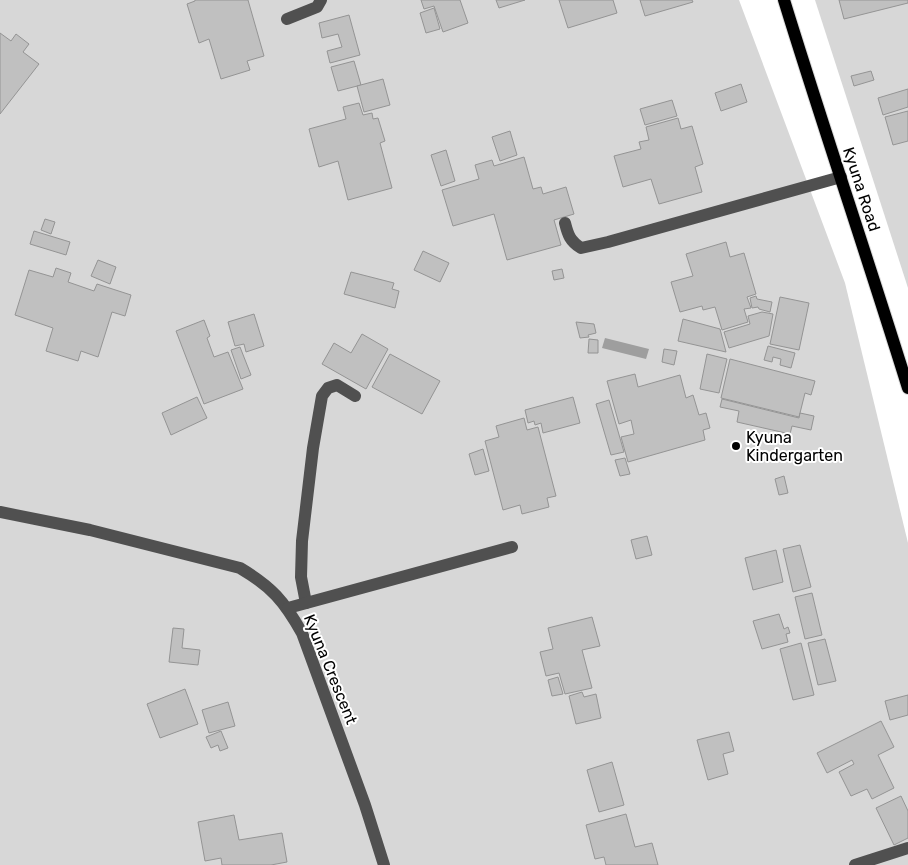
<svg xmlns="http://www.w3.org/2000/svg" width="908" height="865" viewBox="0 0 908 865" font-family="Rubik,sans-serif">
	<style>
		.green { fill: #d7d7d7 }
		.water { fill: #9e9e9e }
		.building { fill: #c0c0c0; stroke: #949494 }
		.lines { fill: none; stroke-linecap: round; stroke-linejoin: round }
		.major-casing { stroke: #dbdbdb; stroke-width: 14 }
		.minor { stroke: #505050; stroke-width: 12 }
		.major { stroke: #000; stroke-width: 12 }
		.poi-dot { fill: #000; stroke: #fff; stroke-width: 2 }
		.labels { text-anchor: middle; stroke-width: 4; stroke-linejoin: round; paint-order: stroke }
		.street-label { font-size: 16px; fill: #000; stroke: #fff }
		.poi-label { font-size: 16px; fill: #000; stroke: #fff; text-anchor: start }
	</style>
	<rect width="100%" height="100%" fill="#fff"/>
	<g class="green">
		<path d="M0,0H739L845,283L908,543V865H0Z"/>
		<path d="M815,0H908V288Z"/>
	</g>
	<path class="water" d="M605,338L649,349L646,359L602,348Z"/>
	<g class="building">
		<path d="M195,0H248L264,56L247,61L250,70L221,79L209,39L199,43L187,4L195,1Z"/>
		<path d="M421,0H460L468,23L443,32L434,6L424,9Z"/>
		<path d="M496,0H525L499,8Z"/>
		<path d="M559,0H613L617,13L568,28Z"/>
		<path d="M640,0H692L693,2L645,16Z"/>
		<path d="M839,0H908V3L844,19Z"/>
		<path d="M434,8L440,29L426,33L420,13Z"/>
		<path d="M349,15L360,55L330,63L327,51L342,47L338,34L322,38L319,23Z"/>
		<path d="M0,33L11,41L16,34L29,44L23,52L39,64L0,114Z"/>
		<path d="M354,61L361,85L338,91L331,67Z"/>
		<path d="M871,71L874,80L854,86L851,76Z"/>
		<path d="M383,79L390,105L364,112L357,86Z"/>
		<path d="M741,84L747,102L721,111L715,93Z"/>
		<path d="M908,89V107L883,115L878,98Z"/>
		<path d="M672,100L677,116L645,125L640,109Z"/>
		<path d="M359,103L363,115L372,113L373,119L378,118L385,141L380,143L392,188L348,200L338,161L319,167L309,129L346,119L343,107Z"/>
		<path d="M908,111V141L893,145L885,117Z"/>
		<path d="M678,118L681,129L692,126L703,164L695,167L702,192L659,204L651,179L623,187L614,156L641,149L639,142L649,140L646,127Z"/>
		<path d="M510,131L517,155L500,161L492,137Z"/>
		<path d="M446,150L455,181L441,186L431,155Z"/>
		<path d="M524,157L533,189L541,187L543,194L566,187L574,214L554,220L561,245L507,260L494,214L453,226L442,190L479,179L475,165L492,160L494,166Z"/>
		<path d="M45,219L55,222L51,234L41,230Z"/>
		<path d="M34,231L70,242L66,255L30,244Z"/>
		<path d="M726,242L730,257L744,253L756,294L747,297L751,308L744,309L748,322L722,330L715,307L703,310L702,306L680,312L671,282L693,276L686,254Z"/>
		<path d="M423,251L449,263L440,282L414,270Z"/>
		<path d="M98,260L116,267L110,284L91,276Z"/>
		<path d="M56,268L71,273L68,282L94,291L97,284L131,295L125,316L112,312L98,357L81,351L78,361L46,351L53,328L15,315L29,270L53,277Z"/>
		<path d="M562,269L564,278L554,280L552,271Z"/>
		<path d="M351,272L394,283L392,289L399,291L395,308L344,294Z"/>
		<path d="M756,296L757,299L772,302L770,312L759,309L758,307L752,308L750,298Z"/>
		<path d="M780,297L809,303L799,350L770,344Z"/>
		<path d="M762,312L773,314L769,336L729,348L724,332L750,324L748,316Z"/>
		<path d="M254,314L264,346L246,352L244,344L235,346L228,322Z"/>
		<path d="M683,319L720,329L726,352L678,341Z"/>
		<path d="M204,320L210,336L207,338L214,357L228,352L243,389L204,404L176,331Z"/>
		<path d="M576,322L594,324L596,333L588,335L589,337L580,338Z"/>
		<path d="M362,334L388,349L366,389L322,364L334,343L351,353Z"/>
		<path d="M589,339L598,340V353H588Z"/>
		<path d="M768,346L795,353L791,368L780,365L781,359L773,357L772,362L764,360Z"/>
		<path d="M240,347L251,375L241,379L231,350Z"/>
		<path d="M664,349L677,351L674,365L662,362Z"/>
		<path d="M390,354L440,381L422,414L372,387Z"/>
		<path d="M707,354L727,359L719,393L700,389Z"/>
		<path d="M730,359L815,381L811,395L805,393L799,417L721,398Z"/>
		<path d="M635,374L638,387L680,375L686,398L693,395L699,415L706,413L710,428L703,430L705,440L628,462L621,437L634,434L631,420L619,424L607,381Z"/>
		<path d="M197,397L207,418L171,435L162,413Z"/>
		<path d="M573,397L580,423L543,433L541,423L535,425L534,421L528,423L525,410Z"/>
		<path d="M722,399L799,418L800,413L814,416L811,430L792,426L790,434L737,422L739,411L720,407Z"/>
		<path d="M609,400L624,452L611,455L596,404Z"/>
		<path d="M524,418L527,430L538,427L556,496L547,498L549,507L522,514L520,505L503,510L485,441L499,437L496,426Z"/>
		<path d="M483,449L489,471L475,475L469,454Z"/>
		<path d="M625,458L630,474L620,476L615,460Z"/>
		<path d="M784,476L788,493L779,495L775,479Z"/>
		<path d="M647,536L652,555L636,559L631,540Z"/>
		<path d="M800,545L811,587L793,592L783,549Z"/>
		<path d="M776,550L783,582L753,590L745,558Z"/>
		<path d="M812,593L822,635L805,639L795,597Z"/>
		<path d="M779,614L784,629L788,627L790,633L786,634L788,642L762,649L753,621Z"/>
		<path d="M592,617L600,646L582,650L592,688L565,694L559,673L546,676L540,652L553,649L548,628Z"/>
		<path d="M173,628L184,629L182,648L200,650L198,665L169,662Z"/>
		<path d="M825,639L836,681L818,685L808,643Z"/>
		<path d="M801,643L814,695L793,700L780,649Z"/>
		<path d="M558,677L563,694L552,696L548,680Z"/>
		<path d="M185,689L198,724L160,738L147,704Z"/>
		<path d="M582,692L584,697L596,694L601,718L576,724L569,696Z"/>
		<path d="M908,695V715L890,720L885,701Z"/>
		<path d="M228,702L235,726L209,733L202,710Z"/>
		<path d="M881,721L894,747L878,755L894,788L872,799L867,789L851,796L839,772L854,764L852,760L827,773L817,753Z"/>
		<path d="M221,731L228,748L220,751L218,745L211,748L206,737Z"/>
		<path d="M729,732L734,751L723,754L728,774L708,780L697,740Z"/>
		<path d="M612,762L624,805L599,812L587,770Z"/>
		<path d="M901,796L908,811V838L894,845L876,808Z"/>
		<path d="M626,814L635,847L652,843L658,865H606L604,857L595,859L586,825Z"/>
		<path d="M234,815L239,840L282,833L287,862L271,865H222L221,858L205,861L198,822Z"/>
	</g>
	<g class="lines">
		<defs>
			<path id="major" d="M784,0C824,130 868,259 908,388"/>
		</defs>
		<use href="#major" class="major-casing"/>
		<g class="minor">
			<path d="M287,19L317,7L321,0"/>
			<path d="M565,223C568,235 570,241 581,248L608,242L841,177"/>
			<path d="M0,512L90,530L240,568C272,587 284,601 302,633L365,805L384,865"/>
			<path d="M306,603L301,577L302,541L313,448L322,396L328,388L337,385L355,396"/>
			<path d="M288,608L512,547"/>
			<path d="M855,865L908,848"/>
		</g>
		<use href="#major" class="major"/>
	</g>
	<circle class="poi-dot" cx="736" cy="446" r="5"/>
	<g class="labels">
		<g class="street-label">
			<text transform="translate(862 189) rotate(72)" y="6">Kyuna Road</text>
			<text transform="translate(331 669) rotate(68)" y="6">Kyuna Crescent</text>
		</g>
		<g class="poi-label">
			<text x="746" y="443">Kyuna<tspan x="746" dy="18">Kindergarten</tspan></text>
		</g>
	</g>
</svg>
